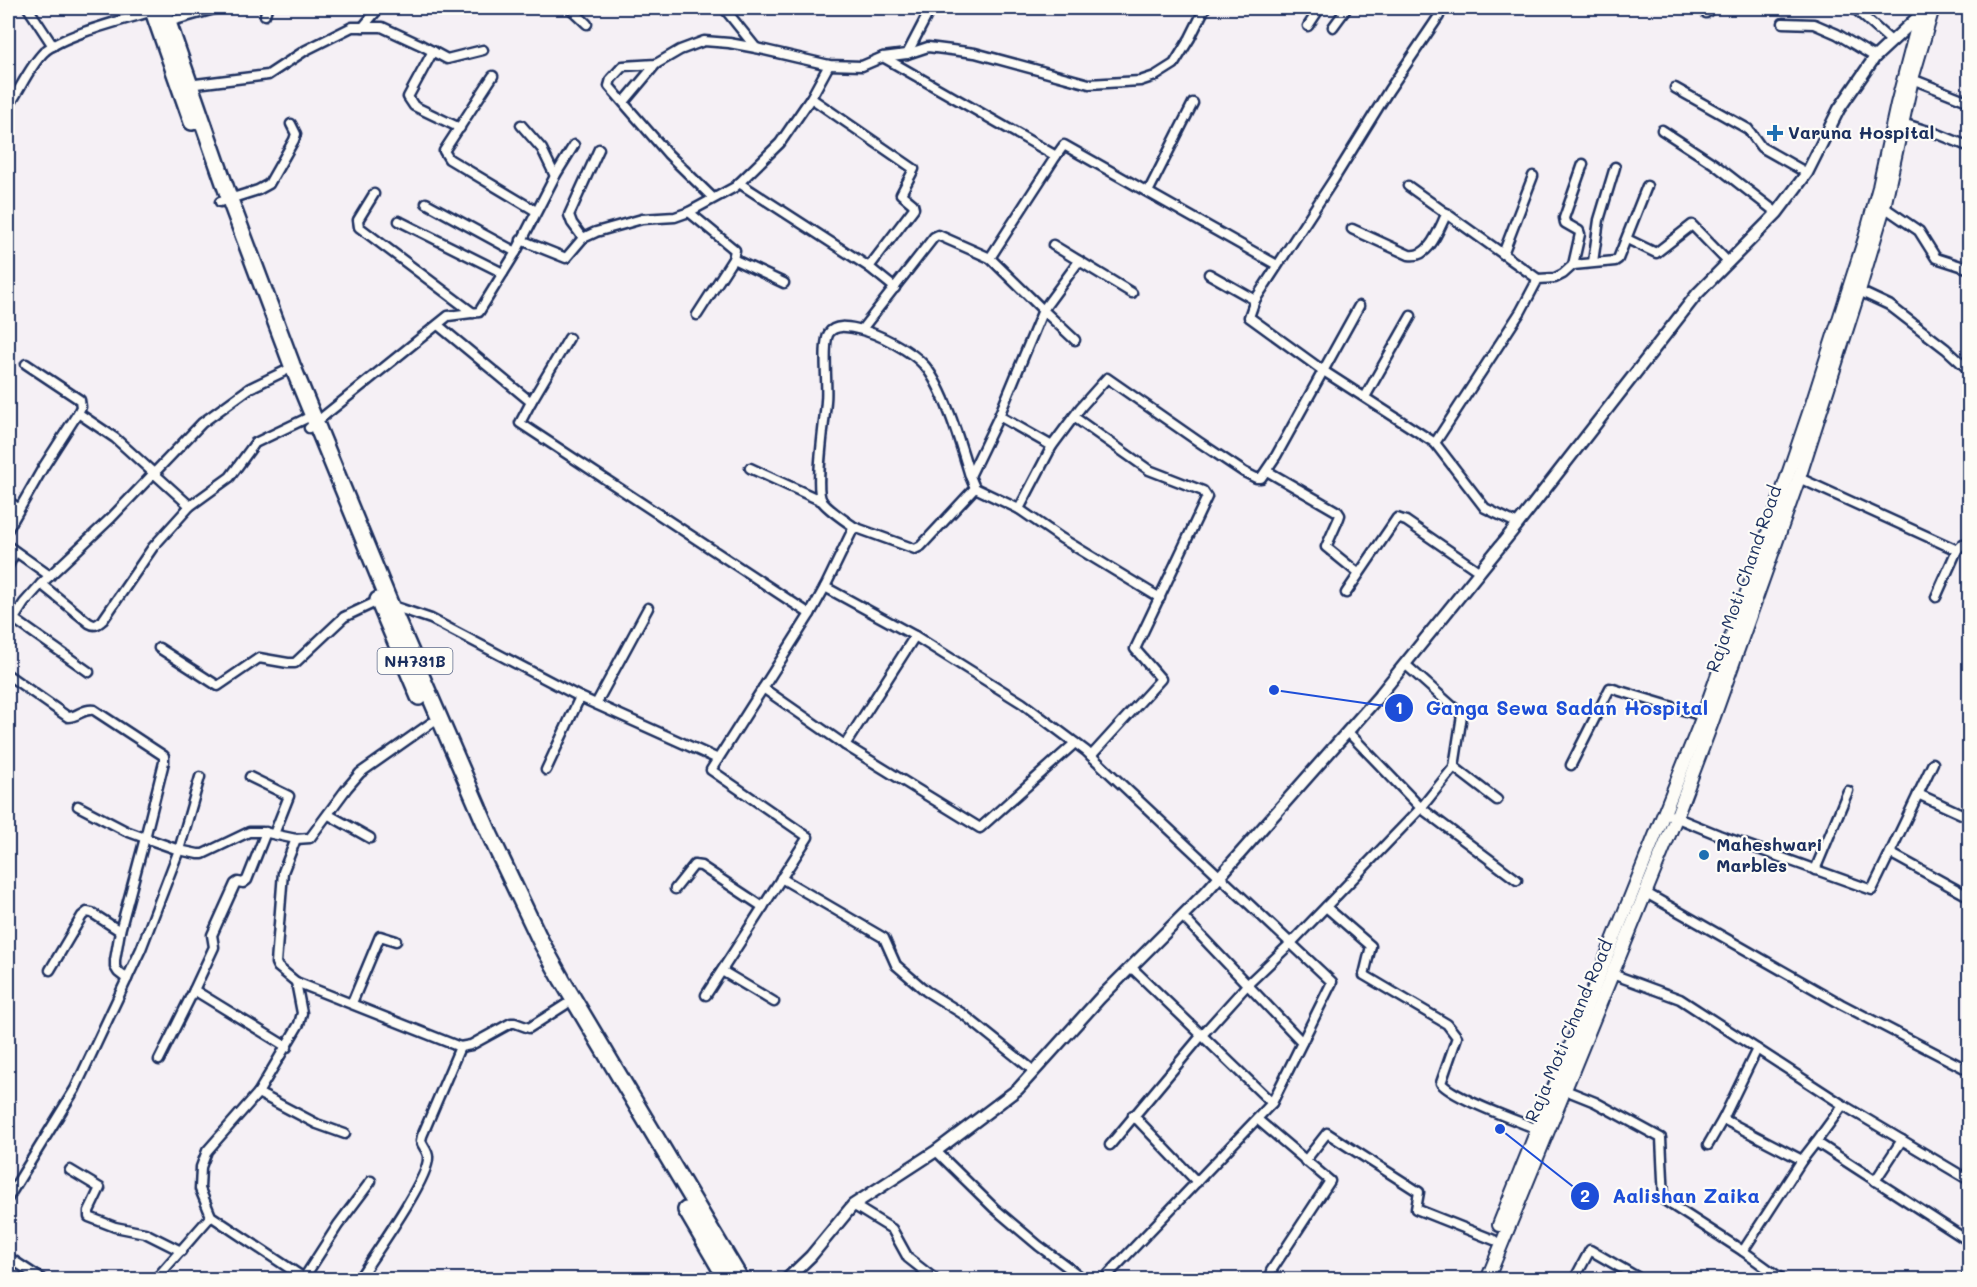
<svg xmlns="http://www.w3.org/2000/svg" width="1977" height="1287" viewBox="0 0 1977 1287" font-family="Mali,sans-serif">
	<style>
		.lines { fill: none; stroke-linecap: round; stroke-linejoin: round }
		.street-casing { stroke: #1b2f5e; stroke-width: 13 }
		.secondary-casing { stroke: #1b2f5e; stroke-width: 15 }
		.primary-casing { stroke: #1b2f5e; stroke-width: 16 }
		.highway-casing { stroke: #1b2f5e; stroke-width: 20 }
		.street { stroke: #fdfcf7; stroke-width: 8 }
		.secondary { stroke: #fdfcf7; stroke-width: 10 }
		.primary { stroke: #fdfcf7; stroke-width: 12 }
		.highway { stroke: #fdfcf7; stroke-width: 15 }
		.poi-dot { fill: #1f6fb2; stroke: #fdfcf7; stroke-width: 2 }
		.labels { text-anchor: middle; stroke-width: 4.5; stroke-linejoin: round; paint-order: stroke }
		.shield { fill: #fdfcf7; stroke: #5f6c8c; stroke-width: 1.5 }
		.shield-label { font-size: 16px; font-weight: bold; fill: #1b2f5e }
		.poi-label { font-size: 18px; font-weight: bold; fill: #1b2f5e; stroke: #fdfcf7; text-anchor: start }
		.street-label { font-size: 18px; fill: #1b2f5e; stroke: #fdfcf7 }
		.leader { fill: none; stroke: #1d4ed8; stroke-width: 2 }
		.callout-dot { fill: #1d4ed8; stroke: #fdfcf7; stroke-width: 2 }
		.mark-label { font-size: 18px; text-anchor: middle; font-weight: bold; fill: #fff }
		.callout-label { font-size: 20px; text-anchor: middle; font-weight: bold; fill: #1d4ed8; stroke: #fdfcf7; stroke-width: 4.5; stroke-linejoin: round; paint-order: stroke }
	</style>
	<rect width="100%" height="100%" fill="#f5f0f5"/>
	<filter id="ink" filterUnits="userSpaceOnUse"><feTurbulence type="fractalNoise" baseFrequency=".0167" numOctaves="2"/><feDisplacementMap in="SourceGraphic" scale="12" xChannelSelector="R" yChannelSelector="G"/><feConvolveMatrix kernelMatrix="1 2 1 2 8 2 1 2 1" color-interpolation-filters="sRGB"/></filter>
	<g filter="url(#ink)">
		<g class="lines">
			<defs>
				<g id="street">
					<path d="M28,8L53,46"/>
					<path d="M570,8L587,24"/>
					<path d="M724,8L756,48"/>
					<path d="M1854,8L1891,41"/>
					<path d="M1706,13L1712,8"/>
					<path d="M265,15L267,8"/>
					<path d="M1439,16L1389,90L1334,179L1255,300L1249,317L1322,370L1435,443L1485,508L1518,524"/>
					<path d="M168,22L218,8"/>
					<path d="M1783,23L1814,24L1837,34L1875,57"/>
					<path d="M1308,26L1320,8"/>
					<path d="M363,27L379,8"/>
					<path d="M1333,27L1347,8"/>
					<path d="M433,51L408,97L414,106L460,128"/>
					<path d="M907,54L931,8"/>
					<path d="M493,76L444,151L449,159L536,211"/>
					<path d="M1912,79L1970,102"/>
					<path d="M188,85L268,75L306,50L352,27H382L421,45L447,59L483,50"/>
					<path d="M1675,88L1748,129L1761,147L1807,173"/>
					<path d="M811,98L914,169L901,194L913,204L914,208L869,267"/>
					<path d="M624,102L656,64"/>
					<path d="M8,107C20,90 29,67 44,52C62,35 127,19 153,11"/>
					<path d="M1902,123L1938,134L1970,147"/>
					<path d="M521,125L542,149L555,176"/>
					<path d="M1662,130L1714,164L1777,213"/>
					<path d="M1056,156L1064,145L1277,265"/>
					<path d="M739,183L869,267L895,288"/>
					<path d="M1408,186L1538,279"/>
					<path d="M1148,192L1193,103"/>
					<path d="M374,194L358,220L359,227L473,313"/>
					<path d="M713,198L668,154L609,86L611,79L623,66L656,64L680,50L704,41L729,43L756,48L829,65L862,66L883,57L907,54L928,47L975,53L1089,84L1140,81L1155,76L1174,64L1190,38L1205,8"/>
					<path d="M220,202L258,190L269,184L294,140L296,134L291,124"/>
					<path d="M426,203L516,252"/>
					<path d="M1884,207L1919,231L1936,258L1970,269"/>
					<path d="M689,212L735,250L733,259L697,315"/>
					<path d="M399,221L503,273"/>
					<path d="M1352,229L1409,255C1430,259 1439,228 1447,213"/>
					<path d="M583,238L572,223L569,215L599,149"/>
					<path d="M1627,239L1656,253L1692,225L1728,262"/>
					<path d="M521,240L566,258L583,238L596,232L642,219L675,217L689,212L735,187L780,143L811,98L829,65"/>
					<path d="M1053,245L1132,293"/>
					<path d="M1503,254L1533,176"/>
					<path d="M733,259L784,283"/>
					<path d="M1593,262L1599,220L1615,167"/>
					<path d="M1573,265L1580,234L1579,231L1565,223L1564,218L1583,164"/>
					<path d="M1209,274L1255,300"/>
					<path d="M1859,291L1889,305L1946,349L1970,371"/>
					<path d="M438,325L531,402L520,423L810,614"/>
					<path d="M862,329L934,237L938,235L990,258"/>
					<path d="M1075,340L1043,310L1079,261"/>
					<path d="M26,364L80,400L81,407L78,413"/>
					<path d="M1365,397L1411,316"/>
					<path d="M531,402L569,338"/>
					<path d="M999,416L1052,446"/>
					<path d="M1074,417L1149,470L1203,491L1207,497L1135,649L1161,679L1091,756"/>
					<path d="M309,428L448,316L479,312L516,252L555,176L574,145"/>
					<path d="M1435,443L1521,311L1538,279L1555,278L1563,274L1573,265L1615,261L1618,259L1647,186"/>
					<path d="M750,468L822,501"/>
					<path d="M1267,471L1338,512L1340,515L1339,518L1326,547L1358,573"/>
					<path d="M1799,478L1957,550"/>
					<path d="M975,488L1019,509L1061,538L1160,598"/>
					<path d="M8,501L19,509"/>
					<path d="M1019,509L1052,446L1081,407L1107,378L1199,442L1244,472L1256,478H1261L1276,456L1359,306"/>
					<path d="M854,527C846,521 827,509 822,501C814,488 825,421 826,401C828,387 822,343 829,333C835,324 848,327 858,329C878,333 912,351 925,366C945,390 961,446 970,476"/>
					<path d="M8,529L44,466L78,413L115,438L190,506"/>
					<path d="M8,546L50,576"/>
					<path d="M8,566L15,552"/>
					<path d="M41,584L89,623C96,627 98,624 103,620L153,547L190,506L230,477L255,443L305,419"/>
					<path d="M825,587L915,636L1022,703L1086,751L1332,982L1272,1103L1103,1280"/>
					<path d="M1346,593L1397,518L1406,521L1480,572"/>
					<path d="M1936,597L1957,550L1963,544L1970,543"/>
					<path d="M14,619L89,672"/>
					<path d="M8,628L24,603L41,584L111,518L202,423L250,388L285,371"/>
					<path d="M159,648L218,686L259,658L288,663H295L344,617L378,601L431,619L580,697L718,759"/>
					<path d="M8,675L68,717C78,717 83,708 94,710L164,756V762L145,838L179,850L200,777"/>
					<path d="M763,688L845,745L980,828L1075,743"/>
					<path d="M596,704L648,608"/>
					<path d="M1348,732L1421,808L1517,880"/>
					<path d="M845,745L915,636"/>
					<path d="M1571,765L1610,688L1703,716"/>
					<path d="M1454,767L1497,800"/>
					<path d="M546,770L580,697"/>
					<path d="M250,777L289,796L274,834"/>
					<path d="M8,786L9,787"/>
					<path d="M1918,794L1966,816L1970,815"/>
					<path d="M78,806L126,831L145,838L120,931L115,960V967L118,972L127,979"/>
					<path d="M1665,813L1719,835L1872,890L1890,853L1970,897"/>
					<path d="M329,815L370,838"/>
					<path d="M296,839L283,872L276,963L278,967L296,982L460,1047L471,1045L511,1023H515L529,1028L565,1005"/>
					<path d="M1890,853L1933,763"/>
					<path d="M1815,870L1848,791"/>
					<path d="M781,878L884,938L896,965L926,991L963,1014L1034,1071"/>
					<path d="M675,889L694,865L701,866L763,907"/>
					<path d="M1646,893L1841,1004L1970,1071"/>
					<path d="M1326,907L1371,946L1364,975L1447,1024L1457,1037L1441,1083C1453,1098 1516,1120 1537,1129"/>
					<path d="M1182,916L1302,1042"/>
					<path d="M1131,967L1272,1103"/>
					<path d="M50,970L82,916L87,912L92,913L120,931"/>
					<path d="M722,971L774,1002"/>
					<path d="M1612,974L1680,999L1843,1105L1816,1142L1970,1242"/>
					<path d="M296,982L302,1013L299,1024L258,1093L207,1151L201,1167L200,1189L211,1216L307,1280"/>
					<path d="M194,990L214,947L212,935L235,884L238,882L243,883L247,880L266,832"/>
					<path d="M706,995L808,837L711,770L810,614L825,587L854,527L915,549L921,546L975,488L970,476L999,416L1043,310L990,258L1056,156L883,57"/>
					<path d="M352,1003L380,936L396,941"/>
					<path d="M159,1060L194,990L287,1047"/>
					<path d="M1565,1090L1595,1102L1661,1138L1664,1200L1743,1251"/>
					<path d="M258,1093L317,1124L345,1134"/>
					<path d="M1843,1105L1969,1180"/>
					<path d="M1133,1115L1197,1182"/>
					<path d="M1257,1119L1330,1181L1271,1271"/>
					<path d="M1723,1119L1802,1160"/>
					<path d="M1110,1145L1202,1035L1248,984L1291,943L1421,808L1454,767L1462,715L1405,664"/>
					<path d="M1708,1145L1723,1119L1757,1049"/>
					<path d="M936,1151L994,1208L1039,1246L1085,1280"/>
					<path d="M1305,1161L1327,1133L1419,1192L1416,1209L1494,1240"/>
					<path d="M70,1170L100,1188L89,1211V1217L115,1227L145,1233L181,1251"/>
					<path d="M1875,1181L1902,1140"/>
					<path d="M8,1198L75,1089L141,949L179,850L198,854H203L249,832H263L296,839L310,838L347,788L360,773L431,723"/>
					<path d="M853,1205L892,1229L908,1258L936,1280"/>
					<path d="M8,1257L43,1280"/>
					<path d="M304,1278L338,1225L371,1181"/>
					<path d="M155,1280L211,1216"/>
					<path d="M358,1280C372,1258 430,1178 428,1157C428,1151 423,1147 421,1141L422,1136L460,1047"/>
					<path d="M1574,1280L1590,1250L1637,1277L1635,1280"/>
					<path d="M1783,1280L1743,1251L1802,1160L1816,1142"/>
					<path d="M1964,1280L1970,1273"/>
				</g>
				<path id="secondary" d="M786,1280L811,1256L853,1205L936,1151L1018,1089L1100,998L1206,892L1379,696L1518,524L1697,294L1777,213L1807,173L1839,109L1875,57L1920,15L1924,13"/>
				<g id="primary">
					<path d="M1499,1225L1703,716L1766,539L1812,404L1865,238L1879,187L1897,104L1922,8"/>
					<path d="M1487,1280L1676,818L1711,725L1799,478L1859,291L1884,207L1912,79L1933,8"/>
				</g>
				<g id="highway">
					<path d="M152,8L192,122"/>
					<path d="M163,8L230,200L292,365L391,606L490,835L541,942L562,980L741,1280"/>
					<path d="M378,600L419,697"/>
					<path d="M686,1210L727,1280"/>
				</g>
			</defs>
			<use href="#street" class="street-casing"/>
			<use href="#secondary" class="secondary-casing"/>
			<use href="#primary" class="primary-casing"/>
			<use href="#highway" class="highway-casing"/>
			<use href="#street" class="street"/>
			<use href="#secondary" class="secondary"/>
			<use href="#primary" class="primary"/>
			<use href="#highway" class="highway"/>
		</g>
	</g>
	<g class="poi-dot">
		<path d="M1772 124h6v6h6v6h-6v6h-6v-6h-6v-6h6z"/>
		<circle cx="1704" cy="855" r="6"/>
	</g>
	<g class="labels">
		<rect class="shield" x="377.5" y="648" width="75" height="26" rx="4.5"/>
		<g class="shield-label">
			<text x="415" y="667">NH731B</text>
		</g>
		<g class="poi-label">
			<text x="1788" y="139">Varuna Hospital</text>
			<text x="1716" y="851">Maheshwari<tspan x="1716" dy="21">Marbles</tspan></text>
		</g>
		<g class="street-label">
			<text transform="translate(1744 579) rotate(-71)" y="6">Raja Moti Chand Road</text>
			<text transform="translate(1569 1031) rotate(-67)" y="6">Raja Moti Chand Road</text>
		</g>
	</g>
	<path class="leader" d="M1274 690L1399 708M1500 1129L1585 1196"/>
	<g class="callout-dot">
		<circle cx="1274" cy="690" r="6"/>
		<circle cx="1500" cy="1129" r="6"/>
		<circle cx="1399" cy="708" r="15"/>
		<circle cx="1585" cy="1196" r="15"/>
	</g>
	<g class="mark-label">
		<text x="1399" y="714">1</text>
		<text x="1585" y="1202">2</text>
	</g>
	<g class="callout-label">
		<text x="1567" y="715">Ganga Sewa Sadan Hospital</text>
		<text x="1686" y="1203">Aalishan Zaika</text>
	</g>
	<rect width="1977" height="1287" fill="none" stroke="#fdfcf7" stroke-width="30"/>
	<rect x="15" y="15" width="1947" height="1257" fill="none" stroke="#1b2f5e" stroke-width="2" filter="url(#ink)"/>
</svg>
